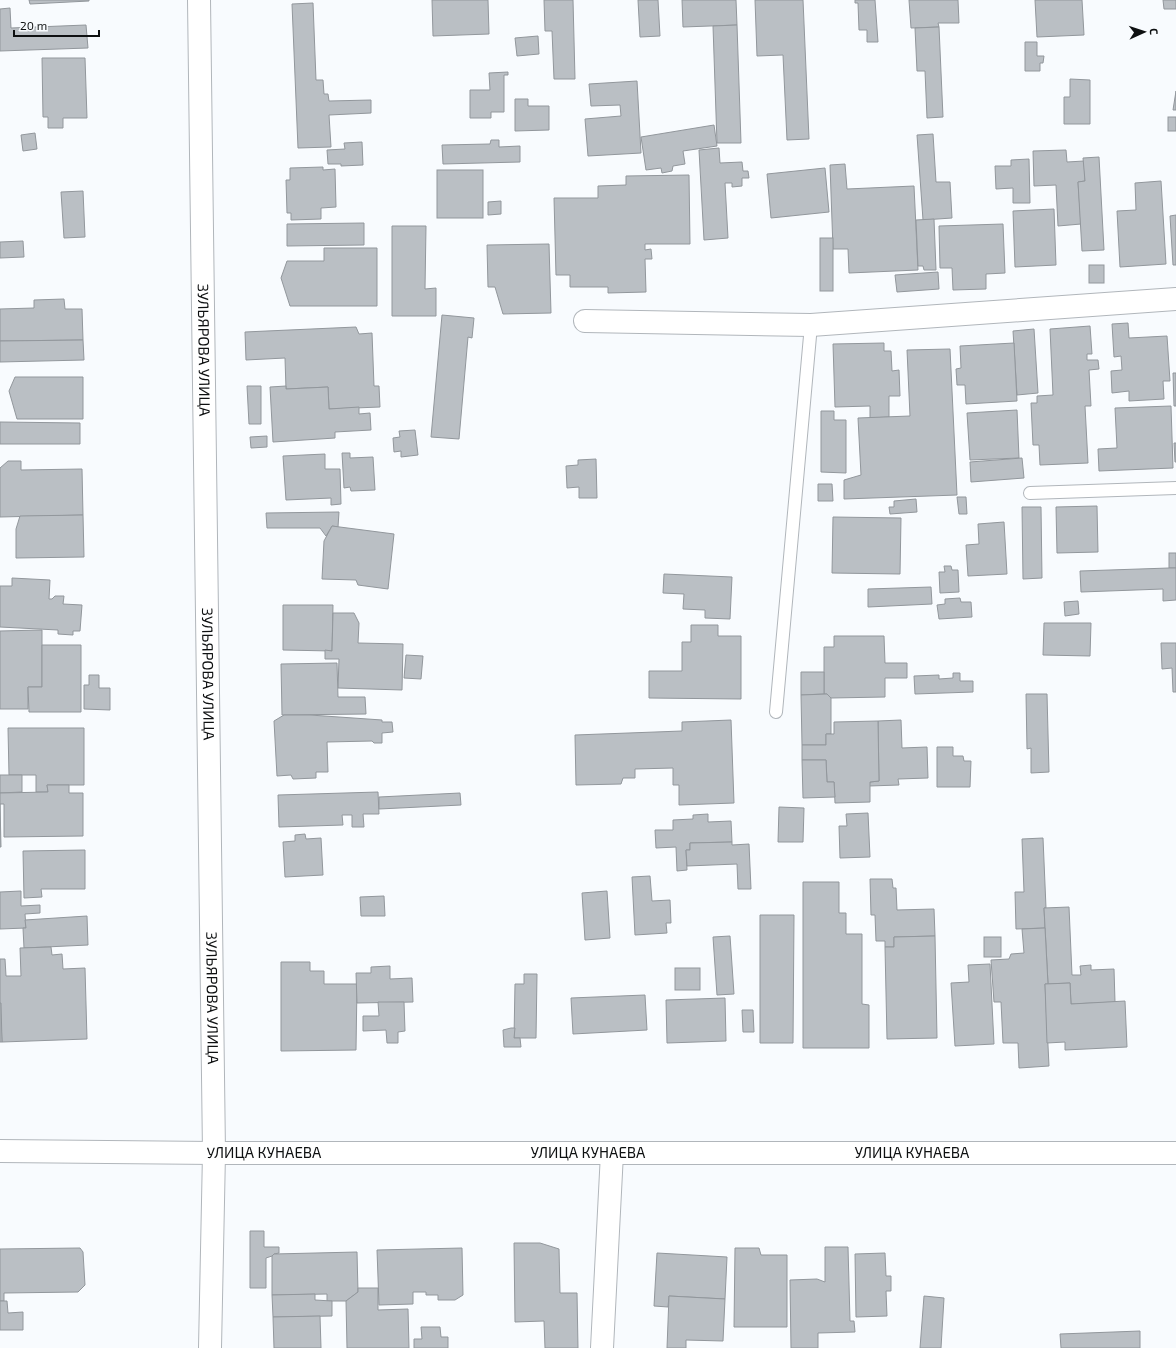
<svg xmlns="http://www.w3.org/2000/svg" width="1176" height="1348" viewBox="0 0 1176 1348" font-family="'Exo 2',sans-serif">
	<style>
		.building { fill: #babfc4; stroke: #92979c }
		.lines { fill: none; stroke-linecap: round; stroke-linejoin: round }
		.service-casing { stroke: #b1b6bb; stroke-width: 14 }
		.minor-casing { stroke: #b1b6bb; stroke-width: 24 }
		.tertiary-casing { stroke: #b1b6bb; stroke-width: 24 }
		.service { stroke: #fff; stroke-width: 12 }
		.minor { stroke: #fff; stroke-width: 22 }
		.tertiary { stroke: #fff; stroke-width: 22 }
		.labels { text-anchor: middle; stroke-width: 3.5; stroke-linejoin: round; paint-order: stroke }
		.street-label { font-size: 15px; fill: #0e1011; stroke: #f8fbfe }
	</style>
	<rect width="100%" height="100%" fill="#f8fbfe"/>
	<g class="building">
		<path d="M29,0H89V1L30,4Z"/>
		<path d="M432,0H488L489,34L433,36Z"/>
		<path d="M544,0H573L575,79H554L552,31H545Z"/>
		<path d="M638,0H658L660,36L640,37Z"/>
		<path d="M682,0H736L737,25L683,27Z"/>
		<path d="M755,0H803L809,139L787,140L783,55L757,56Z"/>
		<path d="M855,0H875L878,42H867V30H859L858,3H855Z"/>
		<path d="M909,0H958L959,23H938L939,27L911,28Z"/>
		<path d="M1035,0H1082L1084,35L1037,37Z"/>
		<path d="M1163,0H1176V9H1164Z"/>
		<path d="M313,3L316,80H323L324,94H328L329,101L371,100V113L329,115L331,147L298,148L292,4Z"/>
		<path d="M10,8L11,28L86,25L88,48L0,51V9Z"/>
		<path d="M737,25L741,143H717L713,26Z"/>
		<path d="M939,27L943,117L927,118L925,71H917L915,28Z"/>
		<path d="M538,36L539,54L517,56L515,38Z"/>
		<path d="M1025,42H1037V56H1044L1043,63H1040V71H1025Z"/>
		<path d="M42,58H85L87,118H63V128H48V117H43Z"/>
		<path d="M508,72V75H504V112H491V118H470V90H490L489,73Z"/>
		<path d="M1070,79L1090,80V124H1064V97H1070Z"/>
		<path d="M637,81L641,153L588,156L585,119L621,116L620,105L591,106L589,84Z"/>
		<path d="M1176,91V110H1173Z"/>
		<path d="M515,99H528V106H549V130L515,131Z"/>
		<rect x="1168" y="117" width="8" height="14"/>
		<path d="M714,125L717,146L683,151L685,164L673,166L672,171L662,173L661,168L646,170L641,137Z"/>
		<path d="M35,133L37,149L23,151L21,135Z"/>
		<path d="M933,134L936,182H950L952,218L923,220L917,135Z"/>
		<path d="M491,140H499V147L520,146V162L443,164L442,145L490,144Z"/>
		<path d="M362,142L363,165L341,166V164H328L327,150L345,149L344,143Z"/>
		<path d="M719,148L720,163L742,162L743,171H748L749,178H742V186L732,187V183H725L728,238L704,240L699,150Z"/>
		<path d="M1066,150L1067,162L1084,161L1085,181L1078,182L1081,224L1058,226L1056,185L1034,186L1033,151Z"/>
		<path d="M1099,157L1104,250L1082,251L1078,182L1085,181L1083,158Z"/>
		<path d="M1029,159L1030,203H1013V188L996,189L995,166H1011V160Z"/>
		<path d="M845,164L847,189L914,186L918,270L849,273L848,249H833L830,165Z"/>
		<path d="M323,167V170L335,169L336,207L321,208V219L291,220V213H287L286,180H290V168Z"/>
		<path d="M825,168L829,212L771,218L767,174Z"/>
		<rect x="437" y="170" width="46" height="48"/>
		<path d="M689,175L690,244H645V250L651,249L652,259H645L646,292L608,293V287H570V275H556L554,198H598V186L626,185V176Z"/>
		<path d="M1161,181L1166,264L1120,267L1117,211L1136,210L1135,183Z"/>
		<path d="M83,191L85,237L64,238L61,192Z"/>
		<path d="M501,201V214L488,215V202Z"/>
		<path d="M1054,209L1056,265L1015,267L1013,211Z"/>
		<path d="M1176,215V265H1173L1170,216Z"/>
		<path d="M934,219L936,270H924L923,266H918L916,220Z"/>
		<path d="M364,223V245L287,246V224Z"/>
		<path d="M1003,224L1005,273L986,274V289L953,290L952,268H940L939,226Z"/>
		<path d="M392,226H426L425,289L436,288V316H392Z"/>
		<rect x="820" y="238" width="13" height="53"/>
		<path d="M23,241L24,257L0,258V242Z"/>
		<path d="M549,244L551,313L503,314L495,287H488L487,245Z"/>
		<path d="M324,248H377V306H290L281,278L287,261H324Z"/>
		<rect x="1089" y="265" width="15" height="18"/>
		<path d="M938,272L939,289L897,292L895,275Z"/>
		<path d="M64,299L65,309H82L83,340L0,341V309L34,308V300Z"/>
		<path d="M442,315L474,318L472,338L468,337L459,439L431,437Z"/>
		<path d="M1128,323L1129,338L1167,336L1170,381H1163L1164,399L1129,401V391L1112,393L1111,371L1122,370L1121,356L1114,357L1112,324Z"/>
		<path d="M1090,326L1092,354H1087V360H1098L1099,369L1089,370L1091,406H1085L1088,463L1040,465L1039,445H1033L1031,403H1037V396L1053,395L1050,329Z"/>
		<path d="M356,327L359,334L372,333L374,386H379L380,407L329,409L328,387L286,389L285,358L246,360L245,332Z"/>
		<path d="M1034,329L1038,393L1017,395L1013,331Z"/>
		<path d="M83,340L84,360L0,362V341Z"/>
		<path d="M884,343V351H891L892,371L899,370L900,396H889V417L870,418V406L835,407L833,344Z"/>
		<path d="M1014,343L1017,401L966,404L965,385H957L956,369L961,368L960,346Z"/>
		<path d="M950,349L957,495L844,499V480L861,475L858,418L910,416L907,350Z"/>
		<path d="M1173,373H1176V406H1174Z"/>
		<path d="M15,377H83V419H17L9,391Z"/>
		<path d="M247,386H261V424H249Z"/>
		<path d="M286,386V389L328,387L329,409L359,407V414L370,413L371,430L335,432V438L273,442L270,387Z"/>
		<path d="M1171,406L1173,468L1099,471L1098,449L1117,448L1115,408Z"/>
		<path d="M1017,410L1019,458L970,460L967,413Z"/>
		<path d="M821,411H834V420H846V473L821,472Z"/>
		<path d="M0,422L80,423V444H0Z"/>
		<path d="M415,430L418,455L401,457V451L394,452L393,438L400,437L399,431Z"/>
		<path d="M267,436V447L251,448L250,437Z"/>
		<path d="M1174,443H1176V462H1175Z"/>
		<path d="M342,453H350V458L373,457L375,490L351,491L350,487L344,488Z"/>
		<path d="M325,454V469H340L341,504L331,505V498L286,500L283,456Z"/>
		<path d="M1022,458L1024,478L971,482L970,462Z"/>
		<path d="M596,459L597,498H579V487L567,488L566,466L578,465V460Z"/>
		<path d="M8,461H21V470L82,469L83,515L0,517V468Z"/>
		<path d="M818,484H832L833,501H818Z"/>
		<path d="M957,497H966L967,514H959Z"/>
		<path d="M916,499L917,512L890,514L889,507H894V501Z"/>
		<path d="M1097,506L1098,552L1057,553L1056,507Z"/>
		<path d="M1022,507H1041L1042,578L1023,579Z"/>
		<path d="M339,512L338,527L332,526L326,536L320,528H267L266,513Z"/>
		<path d="M83,515L84,557L16,558V529L20,516Z"/>
		<path d="M833,517L901,518L900,574L832,573Z"/>
		<path d="M1004,522L1007,574L968,576L966,545L979,544L978,524Z"/>
		<path d="M332,526L394,534L388,589L358,585L356,580L322,579L324,541Z"/>
		<rect x="1169" y="553" width="7" height="15"/>
		<path d="M944,566H951L952,570H958L959,592L940,593L939,572H945Z"/>
		<path d="M1169,568H1176V600L1163,601V589L1081,592L1080,571Z"/>
		<path d="M664,574L732,577L730,619L705,618V610L683,609L684,594L663,593Z"/>
		<path d="M12,578L50,580L49,599H52L55,596H64L63,604L82,605L80,631H73V635L58,634V630L0,627V586H12Z"/>
		<path d="M931,587L932,604L868,607V589Z"/>
		<path d="M960,598L961,602H971L972,617L939,619L937,605L945,604V599Z"/>
		<path d="M1078,601L1079,614L1065,616L1064,602Z"/>
		<path d="M283,605H333L332,651L283,650Z"/>
		<path d="M333,613H354L359,623L358,643L403,644L402,690L338,688L339,659H325V650L332,651Z"/>
		<path d="M1044,623H1091L1090,656L1043,655Z"/>
		<path d="M691,625H718V636H741V699L649,698V671H682V642H691Z"/>
		<path d="M42,630V687H28V709H0V631Z"/>
		<path d="M834,636H884L885,663H907V678H885V697L831,698L827,694H824V647H834Z"/>
		<path d="M1161,643H1176V692H1173L1172,668L1162,669Z"/>
		<path d="M42,645H81V712H29L28,687H42Z"/>
		<path d="M406,655L423,656L421,679L404,678Z"/>
		<path d="M337,663L338,697H365L366,714L282,715L281,664Z"/>
		<path d="M801,672H824V694L801,695Z"/>
		<path d="M953,673H960V681H973V692L915,694L914,676L939,675V679L953,678Z"/>
		<path d="M89,675H99V688H110V710L84,709V685H89Z"/>
		<path d="M827,694L831,698V734H826V745H802L801,695Z"/>
		<path d="M1026,694H1047L1049,772L1031,773V748L1027,749Z"/>
		<path d="M284,715H310L382,720V722H392L393,732L382,733V743H374L372,741L327,742L328,772H316V778L293,779L291,775L277,776L274,721Z"/>
		<path d="M731,720L734,803L679,805V785H673V768L635,769V778H623L621,784L576,785L575,735L682,731V722Z"/>
		<path d="M901,720L902,748L927,747L928,778L898,779L899,785L869,786L870,782L879,781L878,721Z"/>
		<path d="M878,721L879,781L870,782V802L835,803L834,782H827L826,760H802V745H826V734H834V722Z"/>
		<path d="M8,728H84V785H47L48,792H36V775H9Z"/>
		<path d="M937,747H953V756H963L964,761H971L970,787H937Z"/>
		<path d="M802,760H826L827,782H834L835,797L803,798Z"/>
		<path d="M0,775H22V792L0,793Z"/>
		<path d="M47,785H69V793H83V836L4,837V804H0V793L48,792Z"/>
		<path d="M378,792L379,814H363L364,827H352V815H342L343,825L279,827L278,795Z"/>
		<path d="M460,793L461,805L379,809V797Z"/>
		<path d="M0,804L1,847H0Z"/>
		<path d="M779,807L804,808L803,842H778Z"/>
		<path d="M868,813L870,857L840,858L839,826H847L846,814Z"/>
		<path d="M708,814V822L731,821L732,842L690,843V850H686L687,870L677,871L676,847L656,848L655,830H673V820L693,819V815Z"/>
		<path d="M305,834L306,839L321,838L323,875L285,877L283,842L295,841V835Z"/>
		<path d="M1043,838L1046,908H1044L1045,928L1016,929L1015,892H1024L1022,839Z"/>
		<path d="M732,842V845L749,844L751,889H738L737,864L687,866L686,850H690V843Z"/>
		<path d="M85,850V889H41L42,897L24,898L23,851Z"/>
		<path d="M650,876L652,901L670,900L671,923H666L667,933L635,935L632,877Z"/>
		<path d="M870,879H892L893,888H896L897,910L934,909L935,936L894,937V947H885V941H876L875,915H871Z"/>
		<path d="M803,882H839V913H846V934H862V1004L869,1005V1048H803Z"/>
		<path d="M21,891V906L40,905V913L25,914L26,928L0,929V892Z"/>
		<path d="M607,891L610,938L585,940L582,893Z"/>
		<path d="M384,896L385,916H361L360,897Z"/>
		<path d="M1069,907L1072,975H1081L1080,966L1091,965V970L1114,969L1115,1002L1071,1004L1070,983L1048,984L1044,908Z"/>
		<path d="M760,915H794L793,1043H760Z"/>
		<path d="M87,916L88,945L24,948L23,928H26L25,920Z"/>
		<path d="M1045,928L1048,984H1045L1049,1066L1019,1068L1018,1043H1003L1001,1002H994L991,960L1009,959L1011,954L1024,953L1022,929Z"/>
		<path d="M730,936L734,994L717,995L713,937Z"/>
		<path d="M935,936L937,1038L887,1039L885,947H894V937Z"/>
		<rect x="984" y="937" width="17" height="20"/>
		<path d="M51,947L52,955L62,954L63,969L85,968L87,1039L2,1042L0,1003V959H5L6,976H21L20,948Z"/>
		<path d="M281,962H310V971H324V984H357L356,1050L281,1051Z"/>
		<path d="M990,964L994,1044L955,1046L951,983L969,982L968,965Z"/>
		<path d="M390,966V979L412,978L413,1002L357,1003L356,973H371V967Z"/>
		<rect x="675" y="968" width="25" height="22"/>
		<path d="M524,974H537L536,1038H514L515,984H524Z"/>
		<path d="M1070,983L1071,1004L1125,1001L1127,1047L1065,1050V1042L1047,1043L1045,984Z"/>
		<path d="M645,995L647,1030L573,1034L571,998Z"/>
		<path d="M725,998L726,1041L667,1043L666,1000Z"/>
		<path d="M378,1002H404L405,1031L398,1032V1043H387L386,1030L363,1031V1016H379Z"/>
		<path d="M0,1003H1L2,1042H0Z"/>
		<path d="M742,1010H753L754,1032H743Z"/>
		<path d="M511,1028H515L514,1038H520L521,1047H504L503,1030Z"/>
		<path d="M250,1231H264V1247H279V1253L274,1254L272,1256L266,1258V1288H250Z"/>
		<path d="M514,1243H540L559,1249L560,1293H577L578,1348H545L544,1321L515,1322Z"/>
		<path d="M825,1247H848L850,1321H854L855,1332L818,1333V1348H791L790,1280L817,1279L825,1282Z"/>
		<path d="M80,1248L83,1252L85,1285L78,1292L4,1293V1301H0V1249Z"/>
		<path d="M462,1248L463,1295L455,1300H438V1295H426V1292H413V1304L379,1305L377,1250Z"/>
		<path d="M735,1248H759L761,1255H787V1327H734Z"/>
		<path d="M357,1252L358,1292L346,1301H327V1294L272,1295V1256L274,1254Z"/>
		<path d="M657,1253L727,1257L725,1299L669,1296L668,1307L654,1306Z"/>
		<path d="M885,1253L886,1276H891V1291H886L887,1316L856,1317L855,1254Z"/>
		<path d="M358,1288H378V1310L408,1309L409,1348H347L346,1301L358,1292Z"/>
		<path d="M315,1294V1300L332,1301V1316L273,1317L272,1295Z"/>
		<path d="M669,1296L725,1299L723,1341L686,1340V1348H667Z"/>
		<path d="M924,1296L944,1298L941,1348H920Z"/>
		<path d="M0,1301H7L8,1313L23,1312V1330H0Z"/>
		<path d="M320,1316L321,1348H274L273,1317Z"/>
		<path d="M421,1327H440L441,1337H448V1348H414V1339H422Z"/>
		<path d="M1140,1331V1348H1061L1060,1334Z"/>
	</g>
	<g class="lines">
		<defs>
			<g id="service">
				<path d="M1030,493L1176,488"/>
				<path d="M776,712L811,325"/>
			</g>
			<g id="minor">
				<path d="M585,321L811,325L1176,299"/>
				<path id="s1" d="M0,1151L214,1153H1176"/>
				<path d="M602,1348L612,1153"/>
			</g>
			<g id="tertiary">
				<path id="s2" d="M199,0L214,1153L210,1348"/>
			</g>
		</defs>
		<use href="#service" class="service-casing"/>
		<use href="#minor" class="minor-casing"/>
		<use href="#tertiary" class="tertiary-casing"/>
		<use href="#service" class="service"/>
		<use href="#minor" class="minor"/>
		<use href="#tertiary" class="tertiary"/>
	</g>
	<g class="labels">
		<g class="street-label">
			<text dy="5" stroke="none"><textPath href="#s2" startOffset="350">ЗУЛЬЯРОВА УЛИЦА</textPath></text>
			<text dy="5" stroke="none"><textPath href="#s2" startOffset="674">ЗУЛЬЯРОВА УЛИЦА</textPath></text>
			<text dy="5" stroke="none"><textPath href="#s2" startOffset="998">ЗУЛЬЯРОВА УЛИЦА</textPath></text>
			<text dy="5" stroke="none"><textPath href="#s1" startOffset="264">УЛИЦА КУНАЕВА</textPath></text>
			<text dy="5" stroke="none"><textPath href="#s1" startOffset="588">УЛИЦА КУНАЕВА</textPath></text>
			<text dy="5" stroke="none"><textPath href="#s1" startOffset="912">УЛИЦА КУНАЕВА</textPath></text>
		</g>
	</g>
	<g transform="translate(1144 32) rotate(87)" stroke="#f8fbfe" stroke-width="3" paint-order="stroke">
	<path d="M0-3L7 15L0 10L-7 15Z" fill="#0e1011"/>
	<text y="-6" font-size="11" font-weight="bold" text-anchor="middle" fill="#0e1011">С</text>
	</g>
	<path d="M14 30v6h85v-6" fill="none" stroke="#0e1011" stroke-width="2"/>
	<text x="20" y="30" font-size="12" fill="#0e1011" stroke="#f8fbfe" stroke-width="3" paint-order="stroke">20 m</text>
</svg>
